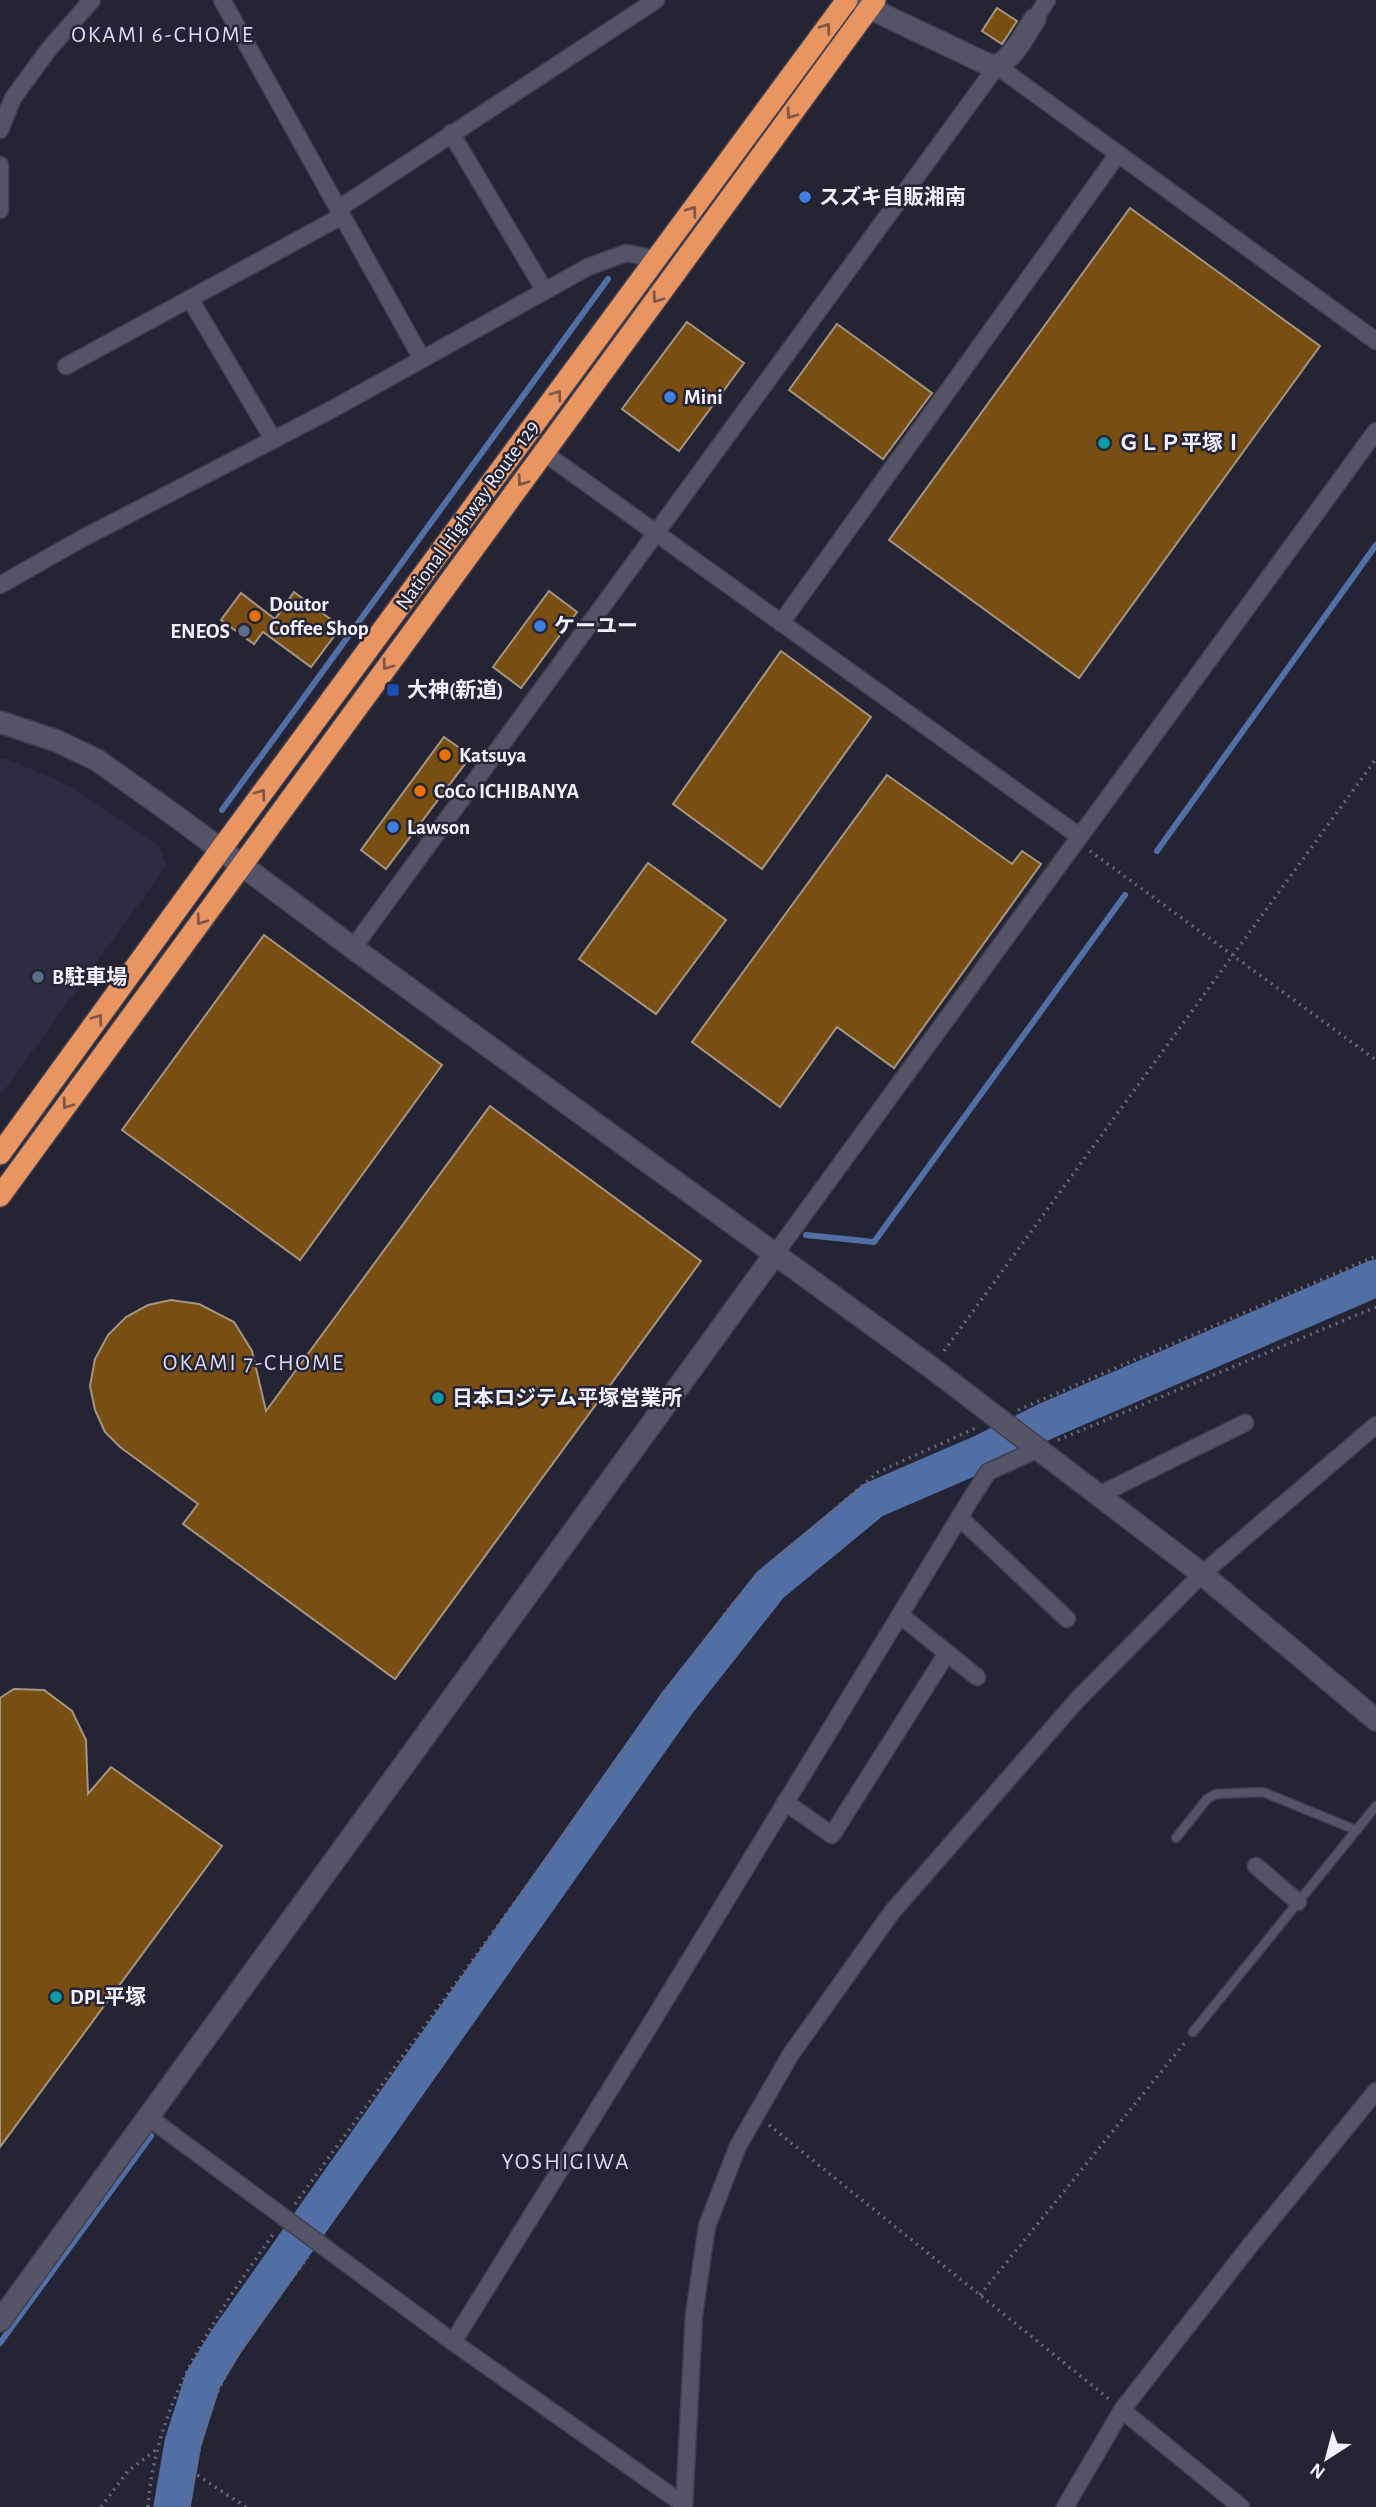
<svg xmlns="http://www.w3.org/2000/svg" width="1376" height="2507" viewBox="0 0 1376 2507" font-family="'Alegreya Sans','Noto Sans JP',sans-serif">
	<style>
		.built { fill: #2e2c43 }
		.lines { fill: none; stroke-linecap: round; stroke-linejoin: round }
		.stream { stroke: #526fa5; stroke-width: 6 }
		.river { stroke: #526fa5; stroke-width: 37 }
		.building { fill: #784e12; stroke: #a59583; stroke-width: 2 }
		.lane-casing { stroke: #413f4d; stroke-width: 11 }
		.street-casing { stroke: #413f4d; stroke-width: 19 }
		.secondary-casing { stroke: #413f4d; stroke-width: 24 }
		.highway-casing { stroke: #413f4d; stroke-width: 24 }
		.path { stroke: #696877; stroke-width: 3.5; stroke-dasharray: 2 5; stroke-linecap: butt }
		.lane { stroke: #555467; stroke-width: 8 }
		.street { stroke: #555467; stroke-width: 16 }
		.secondary { stroke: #555467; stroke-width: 21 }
		.highway { stroke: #e99561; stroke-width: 21 }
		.oneway { stroke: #7d5749 }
		.shop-dot { fill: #3f7fe0; stroke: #252435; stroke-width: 2.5 }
		.culture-dot { fill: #0f9aa8; stroke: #252435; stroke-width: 2.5 }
		.food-dot { fill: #e8710a; stroke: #252435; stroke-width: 2.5 }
		.service-dot { fill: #5c6f8a; stroke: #252435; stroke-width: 2.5 }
		.transit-dot { fill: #1a4fb4; stroke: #252435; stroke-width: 2.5 }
		.labels { text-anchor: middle; stroke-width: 5; stroke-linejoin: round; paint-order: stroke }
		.poi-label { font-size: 21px; font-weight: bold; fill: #f1f0fc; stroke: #252435; text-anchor: start }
		.street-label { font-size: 21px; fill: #f1f0fc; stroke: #252435 }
		.neighbourhood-label { font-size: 23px; letter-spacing: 2px; fill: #dddcf3; stroke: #252435 }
	</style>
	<rect width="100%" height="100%" fill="#252435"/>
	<path class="built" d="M0,758L10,760L72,787L159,846L166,866L0,1096Z"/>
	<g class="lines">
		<g class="stream">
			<path d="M222,810L608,279"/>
			<path d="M1157,851L1376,545"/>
			<path d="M806,1235L874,1242L1125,895"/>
			<path d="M0,2343L151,2136"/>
		</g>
		<path class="river" d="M172,2507L183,2443L203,2380L226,2342L677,1703L770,1585L873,1500L982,1453L1046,1421L1376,1278"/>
	</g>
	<g class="building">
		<path d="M997,8L1017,21L1002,44L982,31Z"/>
		<path d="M1130,208L1320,346L1079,678L889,540Z"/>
		<path d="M687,322L744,363L679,451L622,409Z"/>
		<path d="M837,324L932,393L883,459L789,390Z"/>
		<path d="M549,591L577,612L521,688L493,667Z"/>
		<path d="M294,592L341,627L311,667L263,632L254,644L221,620L241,593L275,619Z"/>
		<path d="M781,651L871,717L762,869L673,804Z"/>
		<path d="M444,737L471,756L386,869L361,850Z"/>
		<path d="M887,775L1012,864L1022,851L1041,864L894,1068L837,1027L780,1107L692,1042Z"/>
		<path d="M648,863L726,920L656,1014L579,959Z"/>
		<path d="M264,935L442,1065L300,1260L122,1130Z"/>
		<path d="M490,1106L701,1261L395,1679L183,1524L198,1504L120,1447L105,1432L95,1410L90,1386L95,1359L108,1335L126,1317L148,1305L171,1300L199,1304L234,1322L252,1351L266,1411Z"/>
		<path d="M14,1689L44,1690L72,1711L86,1740L88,1794L111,1767L222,1846L0,2147V1698Z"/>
	</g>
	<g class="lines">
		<defs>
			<g id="lane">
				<path d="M1176,1838L1207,1799L1216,1794L1263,1792L1356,1830"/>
				<path d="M1193,2032L1376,1806"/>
			</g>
			<g id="street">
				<path d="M222,0L422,359"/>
				<path d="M1035,19L1047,0"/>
				<path d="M0,130L13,98L49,49L92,0"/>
				<path d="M451,133L545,291"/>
				<path d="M0,165V210"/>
				<path d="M338,209L656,0"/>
				<path d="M190,299L273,439"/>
				<path d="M66,366L342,216"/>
				<path d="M543,452L1079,836"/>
				<path d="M0,585L83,538L329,411L588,267L626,253L657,259"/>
				<path d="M781,623L1118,154"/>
				<path d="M353,948L997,66L1376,341"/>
				<path d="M775,1254L1376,431"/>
				<path d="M1099,1495L1245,1423"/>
				<path d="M959,1517L1067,1619"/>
				<path d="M900,1615L977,1677"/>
				<path d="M785,1802L832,1835L947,1653"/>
				<path d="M1256,1866L1298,1902"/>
				<path d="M148,2117L453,2342L683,2504"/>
				<path d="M453,2342L647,2030L970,1500L988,1472L1038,1449"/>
				<path d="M684,2507L694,2315L707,2226L738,2146L791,2054L892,1912L1078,1699L1202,1574L1376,1425"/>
				<path d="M1065,2507L1122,2410"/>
				<path d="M1241,2507L1122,2410L1252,2243L1376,2091"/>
			</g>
			<g id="secondary">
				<path d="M859,0L869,8L987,64L997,66C1015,56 1024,35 1035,19"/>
				<path d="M0,722L57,741L97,760L177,817L353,948L932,1368L1202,1574L1376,1720"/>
				<path d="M0,2321L775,1254"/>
			</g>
			<g id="highway">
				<path d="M0,1154L221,849L847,0"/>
				<path d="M0,1196L875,0"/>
			</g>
		</defs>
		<use href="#lane" class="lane-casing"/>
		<use href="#street" class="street-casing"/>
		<use href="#secondary" class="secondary-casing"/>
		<use href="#highway" class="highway-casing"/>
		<g class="path">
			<path d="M1090,851L1376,1060"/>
			<path d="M944,1351L1376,759"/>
			<path d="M1018,1410L1376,1256"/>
			<path d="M1058,1440L1376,1307"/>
			<path d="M769,2125L1109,2399"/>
			<path d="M295,2204L730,1607L775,1561L878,1472L976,1428"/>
			<path d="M980,2295L1186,2041"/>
			<path d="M101,2507L128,2471L157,2449"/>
			<path d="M148,2507C155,2403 216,2315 274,2233"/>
			<path d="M189,2507L194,2473"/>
			<path d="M246,2507L194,2473C199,2452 203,2430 210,2410C231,2354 273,2305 308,2257"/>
		</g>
		<use href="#lane" class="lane"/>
		<use href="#street" class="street"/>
		<use href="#secondary" class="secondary"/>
		<use href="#highway" class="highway"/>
	</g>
	<defs><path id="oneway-chevron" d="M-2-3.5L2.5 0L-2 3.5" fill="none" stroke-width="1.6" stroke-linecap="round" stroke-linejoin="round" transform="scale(1.75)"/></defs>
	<g class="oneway">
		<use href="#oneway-chevron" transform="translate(826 28) rotate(-54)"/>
		<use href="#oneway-chevron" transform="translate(791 114) rotate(126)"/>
		<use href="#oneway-chevron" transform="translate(692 211) rotate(-54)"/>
		<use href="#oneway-chevron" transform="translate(657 298) rotate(126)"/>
		<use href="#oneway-chevron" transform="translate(557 395) rotate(-54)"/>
		<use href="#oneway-chevron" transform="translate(522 481) rotate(126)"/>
		<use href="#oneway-chevron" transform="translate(387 665) rotate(126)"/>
		<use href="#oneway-chevron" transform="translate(261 794) rotate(-54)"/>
		<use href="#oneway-chevron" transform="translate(201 920) rotate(126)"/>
		<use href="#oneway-chevron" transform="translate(98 1019) rotate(-54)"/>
		<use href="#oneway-chevron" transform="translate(67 1104) rotate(126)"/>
	</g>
	<g class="shop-dot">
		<circle cx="805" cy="197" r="7"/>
		<circle cx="670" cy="397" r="7"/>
		<circle cx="540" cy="626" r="7"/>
		<circle cx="393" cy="827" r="7"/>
	</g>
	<g class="culture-dot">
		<circle cx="1104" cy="443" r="7"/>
		<circle cx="438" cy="1398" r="7"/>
		<circle cx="56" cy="1997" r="7"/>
	</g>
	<g class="food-dot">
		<circle cx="255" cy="616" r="7"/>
		<circle cx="445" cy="755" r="7"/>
		<circle cx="420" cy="791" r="7"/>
	</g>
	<g class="service-dot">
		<circle cx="244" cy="631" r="7"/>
		<circle cx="38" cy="977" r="7"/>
	</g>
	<rect class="transit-dot" x="386" y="683" width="14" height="14" rx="3.5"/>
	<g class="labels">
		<g class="poi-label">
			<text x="819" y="204">スズキ自販湘南</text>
			<text x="684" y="404">Mini</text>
			<text x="1118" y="450">ＧＬＰ平塚Ⅰ</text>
			<text x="269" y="611">Doutor<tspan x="269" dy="24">Coffee Shop</tspan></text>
			<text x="554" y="633">ケーユー</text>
			<text x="230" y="638" text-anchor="end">ENEOS</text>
			<text x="407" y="697">大神(新道)</text>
			<text x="459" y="762">Katsuya</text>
			<text x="434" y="798">CoCo ICHIBANYA</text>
			<text x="407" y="834">Lawson</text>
			<text x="52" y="984">B駐車場</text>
			<text x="452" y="1405">日本ロジテム平塚営業所</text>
			<text x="70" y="2004">DPL平塚</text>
		</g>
		<g class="street-label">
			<text transform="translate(467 515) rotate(-54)" y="7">National Highway Route 129</text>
		</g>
		<g class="neighbourhood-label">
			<text x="163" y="42">OKAMI 6-CHOME</text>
			<text x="254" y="1370">OKAMI 7-CHOME</text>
			<text x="566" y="2169">YOSHIGIWA</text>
		</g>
	</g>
	<g transform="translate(1327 2458) rotate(216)" stroke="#252435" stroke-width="5" paint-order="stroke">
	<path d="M0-5L12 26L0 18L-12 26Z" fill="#f1f0fc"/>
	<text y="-10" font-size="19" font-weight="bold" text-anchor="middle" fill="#f1f0fc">N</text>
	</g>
</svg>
